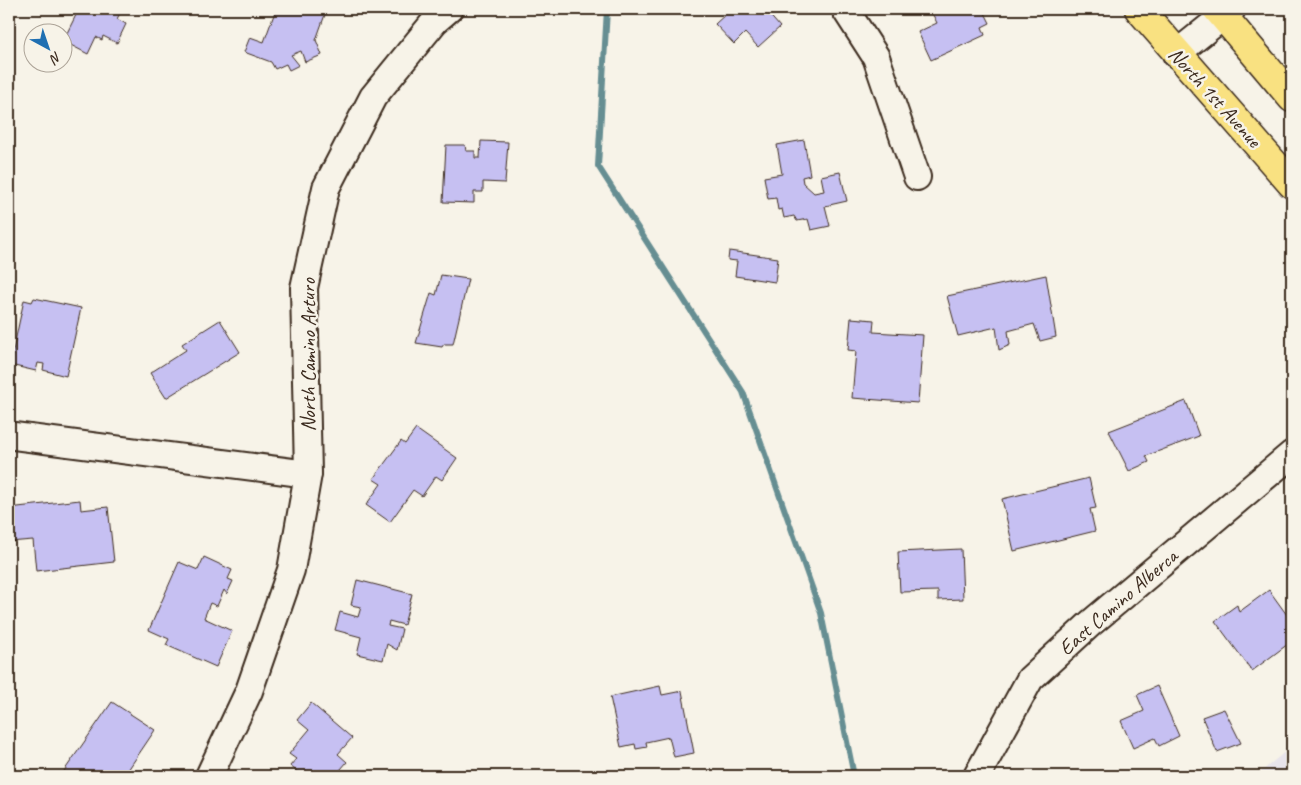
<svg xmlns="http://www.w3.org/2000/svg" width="1301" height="785" viewBox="0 0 1301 785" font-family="Caveat,sans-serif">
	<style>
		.built { fill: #e8e4eb }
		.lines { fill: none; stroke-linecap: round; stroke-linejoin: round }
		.stream { stroke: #668e92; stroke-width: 6 }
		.building { fill: #c6c0f2; stroke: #3b2a1e }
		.minor-casing { stroke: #3b2a1e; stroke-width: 30 }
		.major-casing { stroke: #3b2a1e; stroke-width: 31 }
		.minor { stroke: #f7f3e8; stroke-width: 26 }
		.major { stroke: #f9e181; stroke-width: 28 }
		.labels { text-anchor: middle; stroke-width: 5; stroke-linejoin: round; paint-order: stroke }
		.street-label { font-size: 21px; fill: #3b2a1e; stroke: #f7f3e8 }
	</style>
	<rect width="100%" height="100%" fill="#f7f3e8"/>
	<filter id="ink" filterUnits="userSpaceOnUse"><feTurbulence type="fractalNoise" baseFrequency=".02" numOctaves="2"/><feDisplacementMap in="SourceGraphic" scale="10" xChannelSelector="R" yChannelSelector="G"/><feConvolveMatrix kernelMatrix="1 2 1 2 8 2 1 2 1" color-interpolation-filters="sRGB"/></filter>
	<g filter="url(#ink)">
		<path class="built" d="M1292,746V776H1256Z"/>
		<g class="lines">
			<path class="stream" d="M607,9L598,166L743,392L821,613L854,776"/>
		</g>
		<g class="building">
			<path d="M79,9H122L117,19L126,24L117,43L103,36L102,40L96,37L88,54L63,41Z"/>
			<path d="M276,9H327L316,40L322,55L305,62L301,51L291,55L299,65L289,70L286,64L275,69L271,62L244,52L250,37L264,42Z"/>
			<path d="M723,9H771L767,12L780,27L758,47L745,33L734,44L715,24L727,13Z"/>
			<path d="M930,9H983L990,23L982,27L985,35L931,60L918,32L937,23Z"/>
			<path d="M804,140L810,175L802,177L803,183L814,193L824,191L821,176L840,172L847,201L825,206L830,226L811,230L808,219L797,221L794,216L784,218L782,209L778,210L776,198L768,199L764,177L782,174L777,145Z"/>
			<path d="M481,141L508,142L505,183L483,182V192H474V203L443,202L446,145H465L466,151H475V158H480Z"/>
			<path d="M729,251L778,258L775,282L735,276L737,261L728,260Z"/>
			<path d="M441,275L468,279L453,344H444L442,347L416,343L431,293L436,295Z"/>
			<path d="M1046,275L1056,337L1040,341L1034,324L1008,331L1010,345L999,350L996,327L958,336L947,296Z"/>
			<path d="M34,298L81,308L66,376L43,370L44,364L38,363L36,371L10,365L24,300L32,302Z"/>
			<path d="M851,318L874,320L873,332L923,335L918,403L852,398L856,351L848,350Z"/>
			<path d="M220,320L240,352L166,398L150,373L186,350L182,344Z"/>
			<path d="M1186,401L1199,436L1146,456L1149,462L1129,471L1109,431Z"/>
			<path d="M416,429L457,458L442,480L436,476L422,496L413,490L390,522L366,505L381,484L373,479L401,441L405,444Z"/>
			<path d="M1089,478L1096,508L1090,509L1095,531L1014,551L1002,499Z"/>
			<path d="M80,500L81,510L108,507L114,562L36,571L33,540L9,542V508Z"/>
			<path d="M961,549L963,599L938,600V591L900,592L898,552Z"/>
			<path d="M204,557L232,570L228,579L233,581L227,594L224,590L217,606L210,603L204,618L232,631L216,667L166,645L169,639L149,630L179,562L198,570Z"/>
			<path d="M357,580L412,594L404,625L389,621L388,626L402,629L397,650L387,644L383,660L357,654L361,637L335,630L340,612L358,617L361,607L351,605Z"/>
			<path d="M1269,590L1292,622V641L1252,671L1215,621L1237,605L1239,612Z"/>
			<path d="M660,686L662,695L682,691L694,753L674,757L669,737L646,742L647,747L636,749L635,744L621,747L610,697Z"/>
			<path d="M1157,686L1179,736L1159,746L1155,738L1133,748L1121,721L1144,711L1137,695Z"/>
			<path d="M112,702L155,730L124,776H65L62,774Z"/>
			<path d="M311,703L352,738L338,754L347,762L335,776H303L290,766L296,759L289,754L309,730L297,720Z"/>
			<path d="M1224,709L1241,743L1217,752L1202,717Z"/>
		</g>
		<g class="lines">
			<defs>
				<g id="minor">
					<path d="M845,9L876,57L917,177"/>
					<path d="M1176,54L1232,9"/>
					<path d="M14,436L308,474"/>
					<path d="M209,776L249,691L291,570L308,474L304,288L326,188L373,97L435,21L449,9"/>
					<path d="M977,776L1030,679L1091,623L1292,454"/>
				</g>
				<g id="major">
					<path d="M1139,9L1292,184"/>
					<path d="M1217,9L1292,98"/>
				</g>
			</defs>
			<use href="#minor" class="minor-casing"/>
			<use href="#major" class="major-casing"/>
			<use href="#minor" class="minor"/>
			<use href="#major" class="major"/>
		</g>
	</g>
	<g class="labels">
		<g class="street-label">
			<text transform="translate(1215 97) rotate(48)" y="7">North 1st Avenue</text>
			<text transform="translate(308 355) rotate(-90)" y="7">North Camino Arturo</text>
			<text transform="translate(1118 602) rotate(-41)" y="7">East Camino Alberca</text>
		</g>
	</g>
	<rect width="1301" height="785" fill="none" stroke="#f7f3e8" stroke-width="30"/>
	<rect x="15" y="15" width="1271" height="755" fill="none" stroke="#3b2a1e" stroke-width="2" filter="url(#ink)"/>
	<g transform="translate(48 48) rotate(140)"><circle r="24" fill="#f7f3e8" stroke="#aca397"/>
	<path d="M0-4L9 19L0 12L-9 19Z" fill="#1f6fb2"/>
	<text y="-8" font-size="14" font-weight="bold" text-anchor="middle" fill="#3b2a1e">N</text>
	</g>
</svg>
